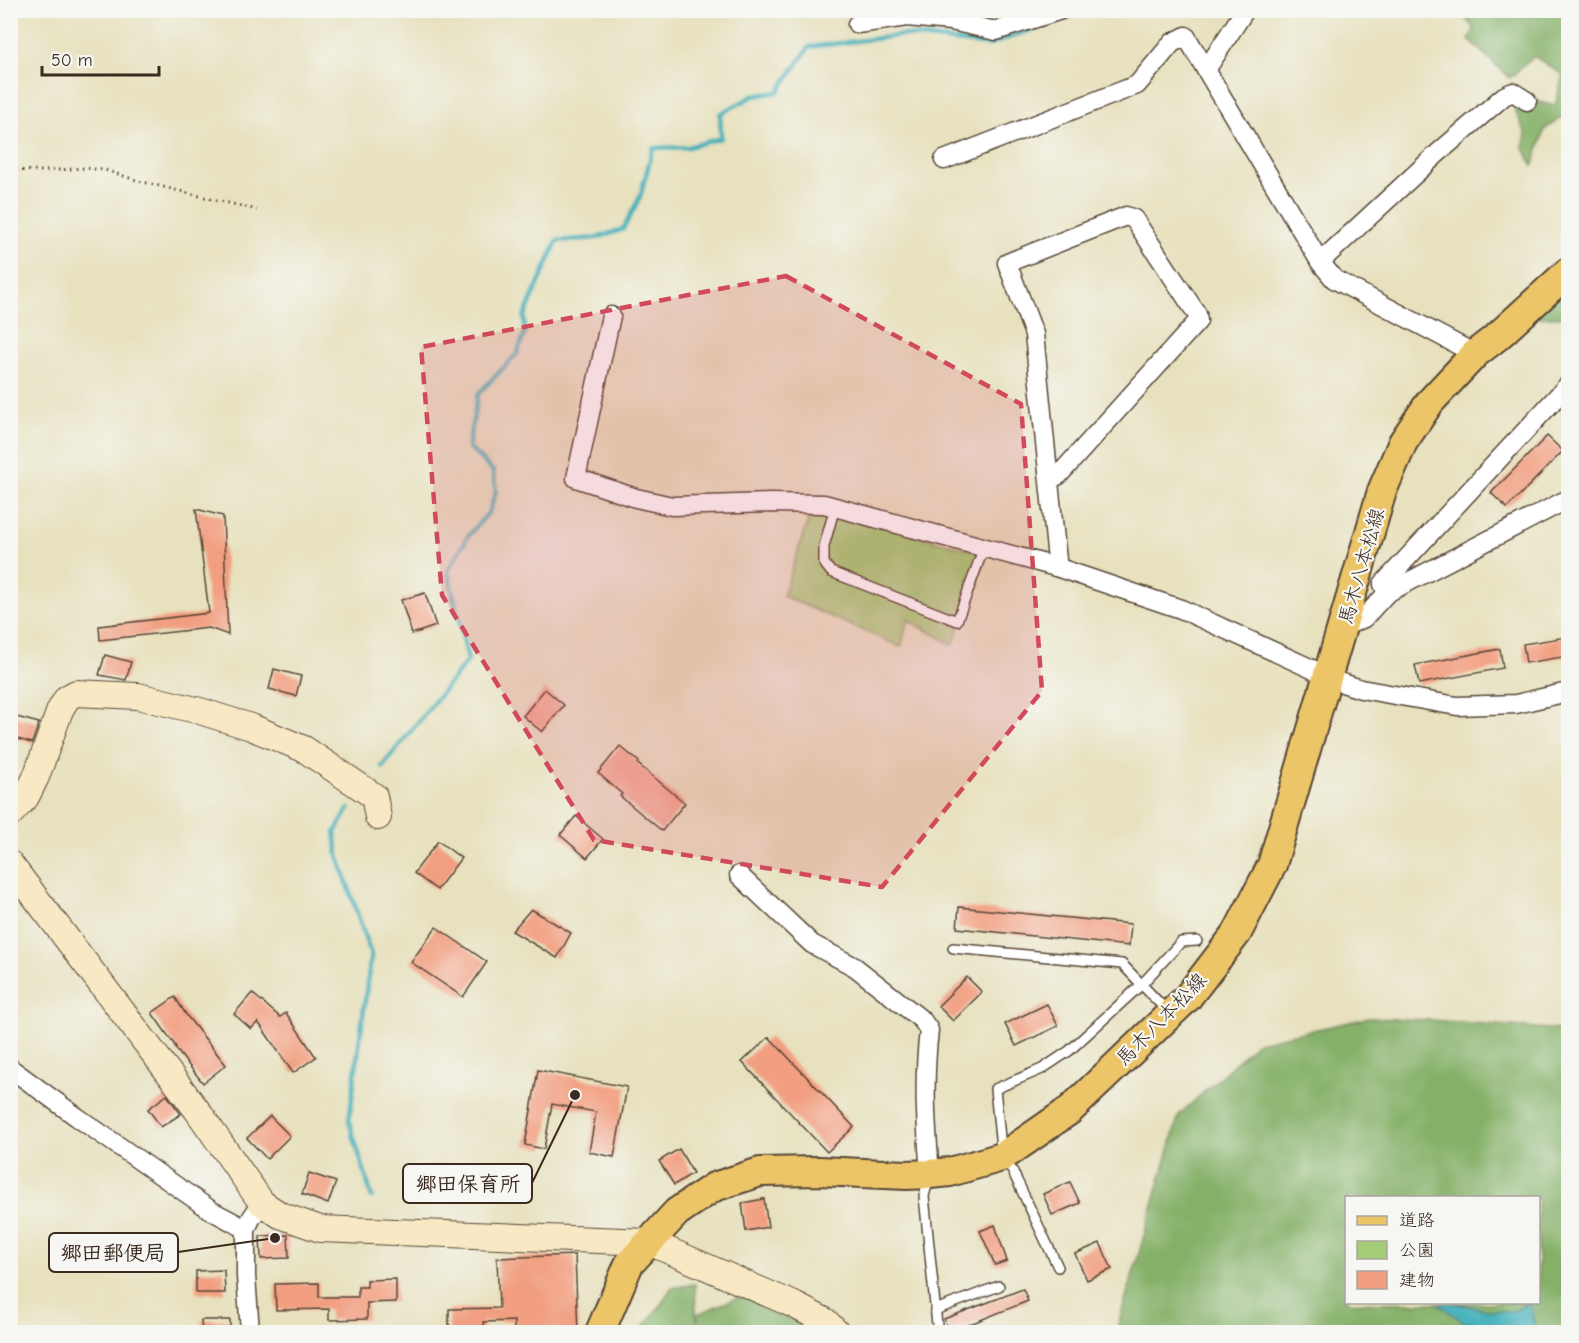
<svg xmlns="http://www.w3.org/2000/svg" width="1579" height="1343" viewBox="0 0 1579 1343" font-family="'Comic Neue','Klee One',sans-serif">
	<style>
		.green { fill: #a5cc76; stroke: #707b4a; stroke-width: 1.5 }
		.forest { fill: #84b067; stroke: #606d42; stroke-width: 1.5 }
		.water { fill: #3eaeb9; stroke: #3c6c6c; stroke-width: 1.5 }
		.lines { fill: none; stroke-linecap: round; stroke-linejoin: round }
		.stream { stroke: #3eaeb9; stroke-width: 4.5 }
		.building { fill: #f29f81 }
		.lane-casing { stroke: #554536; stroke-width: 12 }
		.street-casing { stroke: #554536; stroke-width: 21 }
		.secondary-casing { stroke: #554536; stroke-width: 28 }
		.primary-casing { stroke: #554536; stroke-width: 32 }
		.path { stroke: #554536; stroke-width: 3; stroke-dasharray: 1.5 4.5; stroke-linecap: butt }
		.lane { stroke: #fff; stroke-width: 9 }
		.street { stroke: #fff; stroke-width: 18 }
		.secondary { stroke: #f8e8c3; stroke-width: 26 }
		.primary { stroke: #edc569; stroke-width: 28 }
		.marked { fill: #d1495b; fill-opacity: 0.2; stroke: #d1495b; stroke-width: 4.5; stroke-dasharray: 12 8; stroke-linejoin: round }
		.labels { text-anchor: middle; stroke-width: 4.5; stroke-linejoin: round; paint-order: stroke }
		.street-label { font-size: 20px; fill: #3b2a1e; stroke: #f6f6f2 }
		.leader { fill: none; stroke: #3b2a1e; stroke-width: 2 }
		.callout-dot { fill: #3b2a1e; stroke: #f6f6f2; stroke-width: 2 }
		.callout { fill: #f6f6f2; stroke: #3b2a1e; stroke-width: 2 }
		.callout-label { font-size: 21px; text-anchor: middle; font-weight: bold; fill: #3b2a1e }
	</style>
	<rect width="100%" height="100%" fill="#f6f6f2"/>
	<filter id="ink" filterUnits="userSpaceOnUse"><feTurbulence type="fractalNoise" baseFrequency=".0167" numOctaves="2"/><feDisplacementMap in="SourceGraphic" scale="12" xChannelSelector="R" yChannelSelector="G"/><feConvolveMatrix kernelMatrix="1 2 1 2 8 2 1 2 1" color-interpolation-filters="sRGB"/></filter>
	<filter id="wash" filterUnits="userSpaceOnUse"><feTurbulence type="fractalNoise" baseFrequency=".008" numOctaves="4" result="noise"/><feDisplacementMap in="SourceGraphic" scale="24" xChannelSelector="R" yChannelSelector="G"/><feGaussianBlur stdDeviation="1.35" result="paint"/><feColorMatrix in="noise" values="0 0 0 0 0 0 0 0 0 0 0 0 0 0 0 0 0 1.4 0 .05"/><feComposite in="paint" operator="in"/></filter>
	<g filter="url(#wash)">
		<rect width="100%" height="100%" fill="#e7e1be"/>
		<path class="green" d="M812,509L987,554L953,645L908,620L901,647L783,596Z"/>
		<g class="forest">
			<path d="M1459,11H1568V114L1545,129L1533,166L1523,147L1526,135L1512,103L1537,101L1555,106L1563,75L1534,56L1510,78L1469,40L1474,28Z"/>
			<path d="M1568,285V316L1534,318Z"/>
			<path d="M1368,1018L1432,1020L1563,1030L1568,1023V1329H1535L1530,1303L1538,1302V1198H1346V1302L1437,1303L1465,1323L1495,1324L1503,1332H1116L1179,1115L1258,1042Z"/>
			<path d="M695,1284L697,1332H640L662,1303L671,1288Z"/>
			<path d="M742,1296L798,1323L808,1332H701L697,1314Z"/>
			<path d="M1455,1303H1527L1514,1311L1486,1310Z"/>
		</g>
		<path class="water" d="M1437,1303H1455L1486,1310L1513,1311L1530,1303L1535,1329H1568V1332H1503L1494,1324L1465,1323Z"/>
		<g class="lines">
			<g class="stream">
				<path d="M382,767L468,660L448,571L468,536L489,512L496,492L493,471L468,447L478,394L517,354L525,333L524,317L557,241L597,238L623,229L640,197L653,148L688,147L721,138L720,114L753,96L778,92L809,47L904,35L989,45L1086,10"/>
				<path d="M349,809L335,832L338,855L371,955L349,1121L372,1197"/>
			</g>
		</g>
		<g id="blocks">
			<g class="building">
				<path d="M1547,436L1563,451L1507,508L1491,493Z"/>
				<path d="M196,509L223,516L228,635L209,628L100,640L99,626L209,613Z"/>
				<path d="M425,593L436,626L412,634L401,600Z"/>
				<path d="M1566,637L1569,656L1526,663L1523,644Z"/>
				<path d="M1500,649L1503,668L1419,684L1415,665Z"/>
				<path d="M105,655L131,662L126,680L99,675Z"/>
				<path d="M274,669L301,676L296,696L269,689Z"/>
				<path d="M545,689L564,705L542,732L523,716Z"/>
				<path d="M13,716L39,723L32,743L10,737Z"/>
				<path d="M620,746L639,762L638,764L685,803L662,831L620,796L622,794L598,773Z"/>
				<path d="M576,816L603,839L587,858L560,835Z"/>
				<path d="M438,841L461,858L437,890L414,873Z"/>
				<path d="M959,907L1131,924L1129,946L957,928Z"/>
				<path d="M531,909L571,933L557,958L512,931Z"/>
				<path d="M436,927L487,962L463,997L411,962Z"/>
				<path d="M967,977L982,992L953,1021L938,1006Z"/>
				<path d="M252,993L280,1017L286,1013L316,1057L293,1073L258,1022L251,1029L234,1014Z"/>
				<path d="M175,997L187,1016L226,1065L203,1083L175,1048L176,1047L152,1013Z"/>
				<path d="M1047,1004L1058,1026L1016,1046L1005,1024Z"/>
				<path d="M769,1037L854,1127L827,1152L742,1062Z"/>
				<path d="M538,1070L627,1087L614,1157L589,1152L596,1112L552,1104L544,1149L525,1145Z"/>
				<path d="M167,1095L181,1114L161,1127L148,1109Z"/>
				<path d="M270,1116L290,1136L267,1159L247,1138Z"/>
				<path d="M679,1149L693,1173L674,1185L659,1161Z"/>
				<path d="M309,1173L336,1182L328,1204L302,1194Z"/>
				<path d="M1070,1182L1080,1203L1052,1215L1043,1194Z"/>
				<path d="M764,1199L768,1227L746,1231L742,1203Z"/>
				<path d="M995,1225L1007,1261L995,1265L980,1231Z"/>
				<path d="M288,1235L289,1258L261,1259L260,1236Z"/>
				<path d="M1100,1243L1112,1269L1087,1280L1075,1254Z"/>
				<path d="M575,1255L578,1332H514V1321L483,1322L484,1332H449V1309L499,1308L497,1258Z"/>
				<path d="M224,1270L225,1293H196V1271Z"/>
				<path d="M396,1279V1302L367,1303V1319L329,1320V1309L276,1310L275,1284L319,1283V1297H358V1287H367V1280Z"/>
				<path d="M1023,1289L1028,1301L950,1332L944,1319Z"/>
				<path d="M201,1320H230V1332H202Z"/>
			</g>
		</g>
	</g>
	<g filter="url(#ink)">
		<use href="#blocks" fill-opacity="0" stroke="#554536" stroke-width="1.5"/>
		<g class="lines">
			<defs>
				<g id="lane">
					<path d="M835,507L824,546V563L831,572L957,621L984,547"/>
					<path d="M953,948L1122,964L1168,1012"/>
					<path d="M929,1178L924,1196L937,1325"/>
					<path d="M1058,1267L1012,1170L1002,1157L995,1089L1042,1069L1069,1051L1142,984L1181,942L1197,941"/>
					<path d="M935,1310L999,1286"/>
				</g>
				<g id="street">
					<path d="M857,24L907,17L951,21L996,31L1061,10"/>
					<path d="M1206,70L1245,10"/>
					<path d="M944,160L1137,85L1172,43L1186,36L1320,262L1334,279L1475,354"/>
					<path d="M1320,262L1438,153L1504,96L1513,92L1527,101"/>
					<path d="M611,316L576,478L636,498L672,506L770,503L824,504L1056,567L1181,609L1312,669L1327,678L1361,689L1457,706L1516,704L1568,692"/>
					<path d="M1049,480L1059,475L1198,321L1197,314L1134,219L1126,216L1007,263L1034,334L1057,560L1056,567"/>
					<path d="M1387,593L1383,584L1568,385"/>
					<path d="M1343,627L1364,618L1387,593L1568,499"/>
					<path d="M739,875L812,944L855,967L922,1020L929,1030C923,1081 926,1123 930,1174"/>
					<path d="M10,1068L77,1117L212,1211L246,1229"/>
					<path d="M250,1332L246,1276V1229L252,1217L262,1203"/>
				</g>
				<g id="secondary">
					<path d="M10,814L26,797L36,777L60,710L67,698L76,693L138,696L200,711L251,727L304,749L374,796L378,817"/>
					<path d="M10,864L197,1110L262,1203L280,1215L320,1229L649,1242L792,1304L825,1321L836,1332"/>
				</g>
				<path id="primary" d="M600,1332L629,1264L677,1212L714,1187L760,1172L819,1171L907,1175L930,1174L950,1172L1002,1157L1070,1110L1187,998L1237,933L1272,865L1382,491L1403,442L1430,402L1475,354L1498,336L1568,272"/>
			</defs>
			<use href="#lane" class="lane-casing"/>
			<use href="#street" class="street-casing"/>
			<use href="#secondary" class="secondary-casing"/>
			<use href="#primary" class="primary-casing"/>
			<path class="path" d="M10,170L44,171L84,168L105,170L139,181L257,210"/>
			<use href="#lane" class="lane"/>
			<use href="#street" class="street"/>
			<use href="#secondary" class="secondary"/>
			<use href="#primary" class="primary"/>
		</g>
	</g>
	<path class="marked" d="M786,276L1021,404L1042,691L882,887L594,840L442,595L421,347Z"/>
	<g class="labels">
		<g class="street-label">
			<text transform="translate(1361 566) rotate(-74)" y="7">馬木八本松線</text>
			<text transform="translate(1161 1019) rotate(-46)" y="7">馬木八本松線</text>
		</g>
	</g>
	<path class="leader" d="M575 1095L532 1183M275 1238L178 1252"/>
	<g class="callout-dot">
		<circle cx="575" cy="1095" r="6"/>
		<circle cx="275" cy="1238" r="6"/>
	</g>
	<g class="callout">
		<rect x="403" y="1164" width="129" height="39" rx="6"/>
		<rect x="49" y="1233" width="129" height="39" rx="6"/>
	</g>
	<g class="callout-label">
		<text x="468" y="1191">郷田保育所</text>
		<text x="113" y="1260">郷田郵便局</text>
	</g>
	<rect width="1579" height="1343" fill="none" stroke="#f6f6f2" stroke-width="36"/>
	<rect x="1345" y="1196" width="195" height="108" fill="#f6f6f2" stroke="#aba49d" stroke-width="1.5"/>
	<rect x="1357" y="1216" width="30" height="9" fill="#edc569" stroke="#aba49d" stroke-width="1.5"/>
	<text x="1399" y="1226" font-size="18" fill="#3b2a1e">道路</text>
	<rect x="1357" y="1241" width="30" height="18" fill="#a5cc76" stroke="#aba49d" stroke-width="1.5"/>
	<text x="1399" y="1256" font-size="18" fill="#3b2a1e">公園</text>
	<rect x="1357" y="1271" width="30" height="18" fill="#f29f81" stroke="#aba49d" stroke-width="1.5"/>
	<text x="1399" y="1286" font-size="18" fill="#3b2a1e">建物</text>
	<path d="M42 66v9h117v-9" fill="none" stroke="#3b2a1e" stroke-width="3"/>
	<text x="51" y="66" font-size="18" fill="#3b2a1e" stroke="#f6f6f2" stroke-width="4.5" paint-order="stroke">50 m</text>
</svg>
